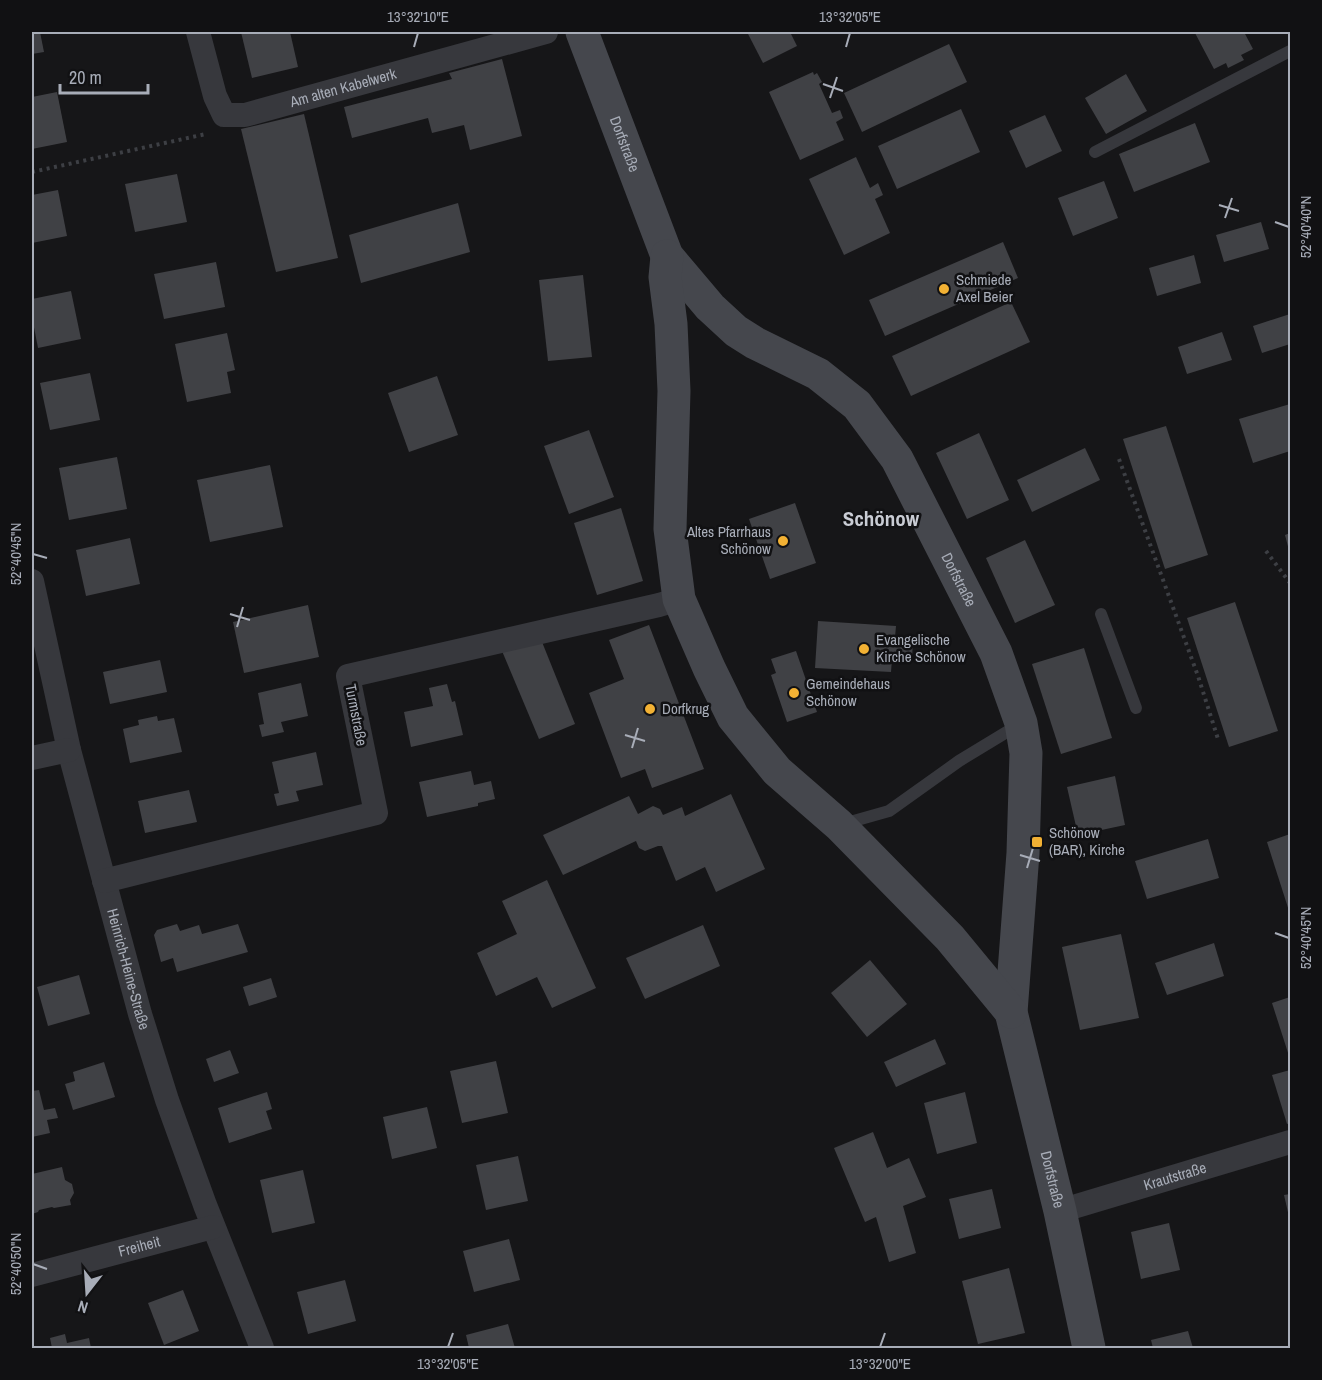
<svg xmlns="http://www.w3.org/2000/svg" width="1322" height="1380" viewBox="0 0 1322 1380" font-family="'Archivo Narrow',sans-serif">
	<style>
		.building { fill: #404145 }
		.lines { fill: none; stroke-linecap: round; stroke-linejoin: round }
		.path { stroke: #3d3f44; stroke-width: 4; stroke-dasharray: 3 4.5; stroke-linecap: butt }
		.service { stroke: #37383d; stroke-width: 12 }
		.minor { stroke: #37383d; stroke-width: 24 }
		.secondary { stroke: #45474d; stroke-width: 33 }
		.ticks { fill: none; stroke: #a8adb8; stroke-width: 2 }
		.poi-dot { fill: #f2b134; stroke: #111113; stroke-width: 2 }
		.labels { text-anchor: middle; stroke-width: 5; stroke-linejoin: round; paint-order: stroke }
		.street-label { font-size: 15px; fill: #a8adb8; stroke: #111113 }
		.poi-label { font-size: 15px; fill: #a8adb8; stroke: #111113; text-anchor: start }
		.district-label { font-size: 21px; font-weight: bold; fill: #c9ccd4; stroke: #111113 }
		.neatline { fill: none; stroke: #a8adb8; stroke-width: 2 }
		.ticks-label { font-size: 15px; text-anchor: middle; fill: #a8adb8 }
	</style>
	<rect width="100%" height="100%" fill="#161618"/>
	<g class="building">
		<path d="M32,32H40L44,52L32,54Z"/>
		<path d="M241,32H290L298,67L252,78Z"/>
		<path d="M747,32H790L797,46L763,63Z"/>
		<path d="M1199,32H1244L1253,49L1241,55L1244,60L1228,68L1226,63L1214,69L1195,33Z"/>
		<path d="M949,44L967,82L862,132L844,93Z"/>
		<path d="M502,59L522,136L470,150L464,125L432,133L428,118L352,138L344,107L452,79L449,73Z"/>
		<path d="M813,72L814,75L817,73L822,82L819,84L832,113L840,110L843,118L836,122L844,140L800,160L769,92Z"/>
		<path d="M1126,74L1147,111L1106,134L1085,98Z"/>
		<path d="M57,92L67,142L32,149V97Z"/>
		<path d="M961,109L980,152L897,189L878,146Z"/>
		<path d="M304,114L338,258L276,272L241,129Z"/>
		<path d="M1045,115L1062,151L1026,168L1009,131Z"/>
		<path d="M1195,123L1210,162L1134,192L1119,154Z"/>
		<path d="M856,157L870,188L878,183L883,195L875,199L890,233L844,255L809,179Z"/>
		<path d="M177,174L187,222L135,232L125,184Z"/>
		<path d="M1104,181L1118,218L1073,236L1058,198Z"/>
		<path d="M58,190L67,236L32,243V195Z"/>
		<path d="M458,203L470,252L361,283L349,235Z"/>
		<path d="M1261,222L1269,249L1224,262L1216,235Z"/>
		<path d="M1003,242L1018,278L885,336L869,300Z"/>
		<path d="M1194,255L1201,283L1157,296L1149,268Z"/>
		<path d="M216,262L225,307L164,319L154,274Z"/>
		<path d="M583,275L592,357L548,361L539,280Z"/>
		<path d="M71,291L81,339L38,348L32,317V299Z"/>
		<path d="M1011,302L1030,342L911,396L892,356Z"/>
		<path d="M1290,314V344L1262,353L1253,326Z"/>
		<path d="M1222,332L1232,360L1187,374L1178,347Z"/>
		<path d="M227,333L235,370L227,372L231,393L187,402L175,344Z"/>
		<path d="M90,373L100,420L50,430L40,383Z"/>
		<path d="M437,376L458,435L409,452L388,393Z"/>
		<path d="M1290,404V451L1253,463L1239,419Z"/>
		<path d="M1166,426L1208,555L1165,569L1123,439Z"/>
		<path d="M589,430L614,497L569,514L544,446Z"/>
		<path d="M979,433L1009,500L967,519L936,453Z"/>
		<path d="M1085,448L1100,480L1032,512L1017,480Z"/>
		<path d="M117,457L127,509L69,520L59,468Z"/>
		<path d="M270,465L283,527L210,542L197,480Z"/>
		<path d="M795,503L816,563L770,579L749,519Z"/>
		<path d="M621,508L643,581L597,595L574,523Z"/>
		<path d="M1290,533V554L1285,535Z"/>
		<path d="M130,538L140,584L86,596L76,550Z"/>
		<path d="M1025,540L1055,605L1015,623L986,558Z"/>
		<path d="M1235,602L1278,731L1229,747L1187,618Z"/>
		<path d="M308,605L319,657L244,673L233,622Z"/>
		<path d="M818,621L896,626L895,637L913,638L912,660L892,659L891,672L815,668Z"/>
		<path d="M649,625L704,769L652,788L645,769L621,778L589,693L624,679L609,640Z"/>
		<path d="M542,642L575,724L539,739L502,651Z"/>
		<path d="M1084,648L1112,738L1061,754L1032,664Z"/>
		<path d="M796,651L817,712L787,722L771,675L776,673L771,659Z"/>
		<path d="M160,660L167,692L110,704L103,672Z"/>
		<path d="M301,683L308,716L281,722L284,732L262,737L259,725L264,724L258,693Z"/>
		<path d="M447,684L452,702L455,701L463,735L411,747L404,712L433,706L429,688Z"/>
		<path d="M157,716L158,721L174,718L182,752L130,763L123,729L139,725L138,720Z"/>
		<path d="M316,752L323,785L296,791L299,801L277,806L274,794L279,793L272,762Z"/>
		<path d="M471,771L474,785L491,781L495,799L478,803V806L427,817L419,782Z"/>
		<path d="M1115,776L1125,825L1078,835L1067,787Z"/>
		<path d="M189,790L197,822L145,833L138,801Z"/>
		<path d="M731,794L765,869L716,892L705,867L676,881L662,846H658L645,851L639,848L636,841L563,875L543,835L629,796L638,814L653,806L660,809L663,815L682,807L685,816Z"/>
		<path d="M1290,834V914L1267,842Z"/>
		<path d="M1208,839L1219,878L1147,899L1135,861Z"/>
		<path d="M547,880L596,988L552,1008L537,977L496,996L477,953L517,934L502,901Z"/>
		<path d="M177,924L180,931L199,925L202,934L238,924L248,952L177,972L173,958L161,962L154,935L157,930Z"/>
		<path d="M703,925L720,966L645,999L626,958Z"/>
		<path d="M1121,934L1139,1018L1080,1030L1062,947Z"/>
		<path d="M1214,943L1224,976L1167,995L1155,963Z"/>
		<path d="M870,960L907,1004L867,1037L831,993Z"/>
		<path d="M79,975L90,1014L48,1026L37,987Z"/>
		<path d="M271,978L277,997L249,1006L243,987Z"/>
		<path d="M1290,997V1059L1272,1003Z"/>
		<path d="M935,1039L946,1064L896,1087L884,1062Z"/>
		<path d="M230,1050L239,1073L214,1082L206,1059Z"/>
		<path d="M496,1061L508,1113L462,1123L450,1071Z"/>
		<path d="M104,1062L115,1097L73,1110L65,1084L75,1081L73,1072Z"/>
		<path d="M1290,1070V1123L1287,1124L1272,1075Z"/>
		<path d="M39,1090L44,1110L55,1108L58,1118L47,1120L50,1133L32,1137V1091Z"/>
		<path d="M267,1092L272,1109L266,1111L272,1129L229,1143L218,1108Z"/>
		<path d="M965,1092L977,1143L937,1154L924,1103Z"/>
		<path d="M427,1107L437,1148L392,1159L383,1117Z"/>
		<path d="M873,1132L887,1168L909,1158L926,1197L903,1206L916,1253L889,1262L876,1217L865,1222L834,1148Z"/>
		<path d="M518,1156L528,1201L486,1210L476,1165Z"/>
		<path d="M62,1167L65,1180L72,1184L74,1193L70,1200L71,1205L54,1208L52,1207L39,1210L38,1212L32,1214V1174Z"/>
		<path d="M303,1170L315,1223L272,1233L260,1180Z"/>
		<path d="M992,1189L1001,1228L959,1239L949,1199Z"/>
		<path d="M1290,1194V1221L1284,1195Z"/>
		<path d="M1169,1223L1180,1270L1141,1279L1131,1232Z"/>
		<path d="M509,1239L520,1280L474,1292L463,1251Z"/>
		<path d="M1009,1268L1025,1333L978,1344L962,1281Z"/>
		<path d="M345,1280L356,1321L308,1334L297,1292Z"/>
		<path d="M183,1290L199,1331L164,1345L148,1303Z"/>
		<path d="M508,1324L515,1348H469L466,1335Z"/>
		<path d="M1188,1331L1193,1348H1153L1151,1340Z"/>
		<path d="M65,1334L67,1343L89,1338L91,1348H52L50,1338Z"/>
	</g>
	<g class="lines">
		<g class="path">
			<path d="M32,172L206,134"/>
			<path d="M1119,459L1198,676L1218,739"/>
			<path d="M1266,551L1290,583"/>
		</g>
		<g class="service">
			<path d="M1095,152L1290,51"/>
			<path d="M1101,614L1136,708"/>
			<path d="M843,824L889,811L959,761L1020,724"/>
		</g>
		<g class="minor">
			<path id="s1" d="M198,32L215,96L224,115H245L546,32"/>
			<path id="s2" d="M32,581L69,750L140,1014L167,1100L205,1205L262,1348"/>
			<path d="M32,758L69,750"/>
			<path d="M104,881L376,813L348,676L659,605L679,599"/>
			<path id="s3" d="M1060,1211L1290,1142"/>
			<path id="s4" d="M32,1275L213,1227"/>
		</g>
		<g class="secondary">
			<path id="s5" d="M582,32L667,256L710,307L736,331L755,343L818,374L857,405L897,459L996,653L1021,723L1026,753L1023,853L1011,1012L1060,1211L1089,1348"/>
			<path d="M667,256L665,277L671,324L674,391L670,529L679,599L709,668L733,717L777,771L839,825L950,938L1011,1012"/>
		</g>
	</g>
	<path class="ticks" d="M414,47L418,33M846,47L850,33M823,84L843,91M830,98L837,77M1219,205L1239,211M1225,218L1232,198M1275,222L1289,227M33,554L47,558M230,614L250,620M237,627L243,607M625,735L645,741M632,748L638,728M1020,855L1040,861M1027,868L1033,848M1275,933L1289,938M33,1264L47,1269M448,1347L453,1333M880,1347L885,1333"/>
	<g class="poi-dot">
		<circle cx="944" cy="289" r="6"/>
		<circle cx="783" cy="541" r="6"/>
		<circle cx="864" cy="649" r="6"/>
		<circle cx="794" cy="693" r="6"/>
		<circle cx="650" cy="709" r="6"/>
		<rect x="1031" y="836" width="12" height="12" rx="3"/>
	</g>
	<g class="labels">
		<g class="street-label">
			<text dy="5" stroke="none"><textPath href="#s1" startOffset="210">Am alten Kabelwerk</textPath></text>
			<text dy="5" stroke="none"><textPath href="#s5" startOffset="120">Dorfstraße</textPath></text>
			<text dy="5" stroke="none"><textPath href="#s5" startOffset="687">Dorfstraße</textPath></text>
			<text transform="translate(356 715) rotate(79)" y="5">Turmstraße</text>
			<text dy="5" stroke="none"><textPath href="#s2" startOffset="400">Heinrich-Heine-Straße</textPath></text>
			<text dy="5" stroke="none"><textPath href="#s3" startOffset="120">Krautstraße</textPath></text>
			<text dy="5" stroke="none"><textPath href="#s5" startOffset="1306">Dorfstraße</textPath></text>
			<text dy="5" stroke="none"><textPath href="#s4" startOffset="111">Freiheit</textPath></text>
		</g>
		<g class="poi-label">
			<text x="956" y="285">Schmiede<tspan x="956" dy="17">Axel Beier</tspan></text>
			<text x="771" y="537" text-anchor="end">Altes Pfarrhaus<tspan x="771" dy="17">Schönow</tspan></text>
			<text x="876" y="645">Evangelische<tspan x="876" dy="17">Kirche Schönow</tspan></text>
			<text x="806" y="689">Gemeindehaus<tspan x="806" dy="17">Schönow</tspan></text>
			<text x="662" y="714">Dorfkrug</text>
			<text x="1049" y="838">Schönow<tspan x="1049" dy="17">(BAR), Kirche</tspan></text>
		</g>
		<g class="district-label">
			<text x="881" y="526">Schönow</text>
		</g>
	</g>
	<rect width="1322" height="1380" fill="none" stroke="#111113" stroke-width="66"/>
	<g transform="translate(87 1293) rotate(197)" stroke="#111113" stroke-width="4.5" paint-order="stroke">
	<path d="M0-4.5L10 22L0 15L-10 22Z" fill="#a8adb8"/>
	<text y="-9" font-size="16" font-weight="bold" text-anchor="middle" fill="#a8adb8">N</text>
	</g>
	<path d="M60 84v9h88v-9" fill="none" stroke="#a8adb8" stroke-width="3"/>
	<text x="69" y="84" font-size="18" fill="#a8adb8" stroke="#111113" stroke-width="4.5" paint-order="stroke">20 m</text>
	<rect x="33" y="33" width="1256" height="1314" class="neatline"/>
	<g class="ticks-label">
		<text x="418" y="22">13°32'10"E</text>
		<text x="850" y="22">13°32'05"E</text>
		<text transform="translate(1306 227) rotate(-90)" y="5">52°40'40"N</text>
		<text transform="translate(16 554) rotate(-90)" y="5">52°40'45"N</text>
		<text transform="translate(1306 938) rotate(-90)" y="5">52°40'45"N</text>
		<text transform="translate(16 1264) rotate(-90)" y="5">52°40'50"N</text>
		<text x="448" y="1369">13°32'05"E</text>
		<text x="880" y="1369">13°32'00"E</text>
	</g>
</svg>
